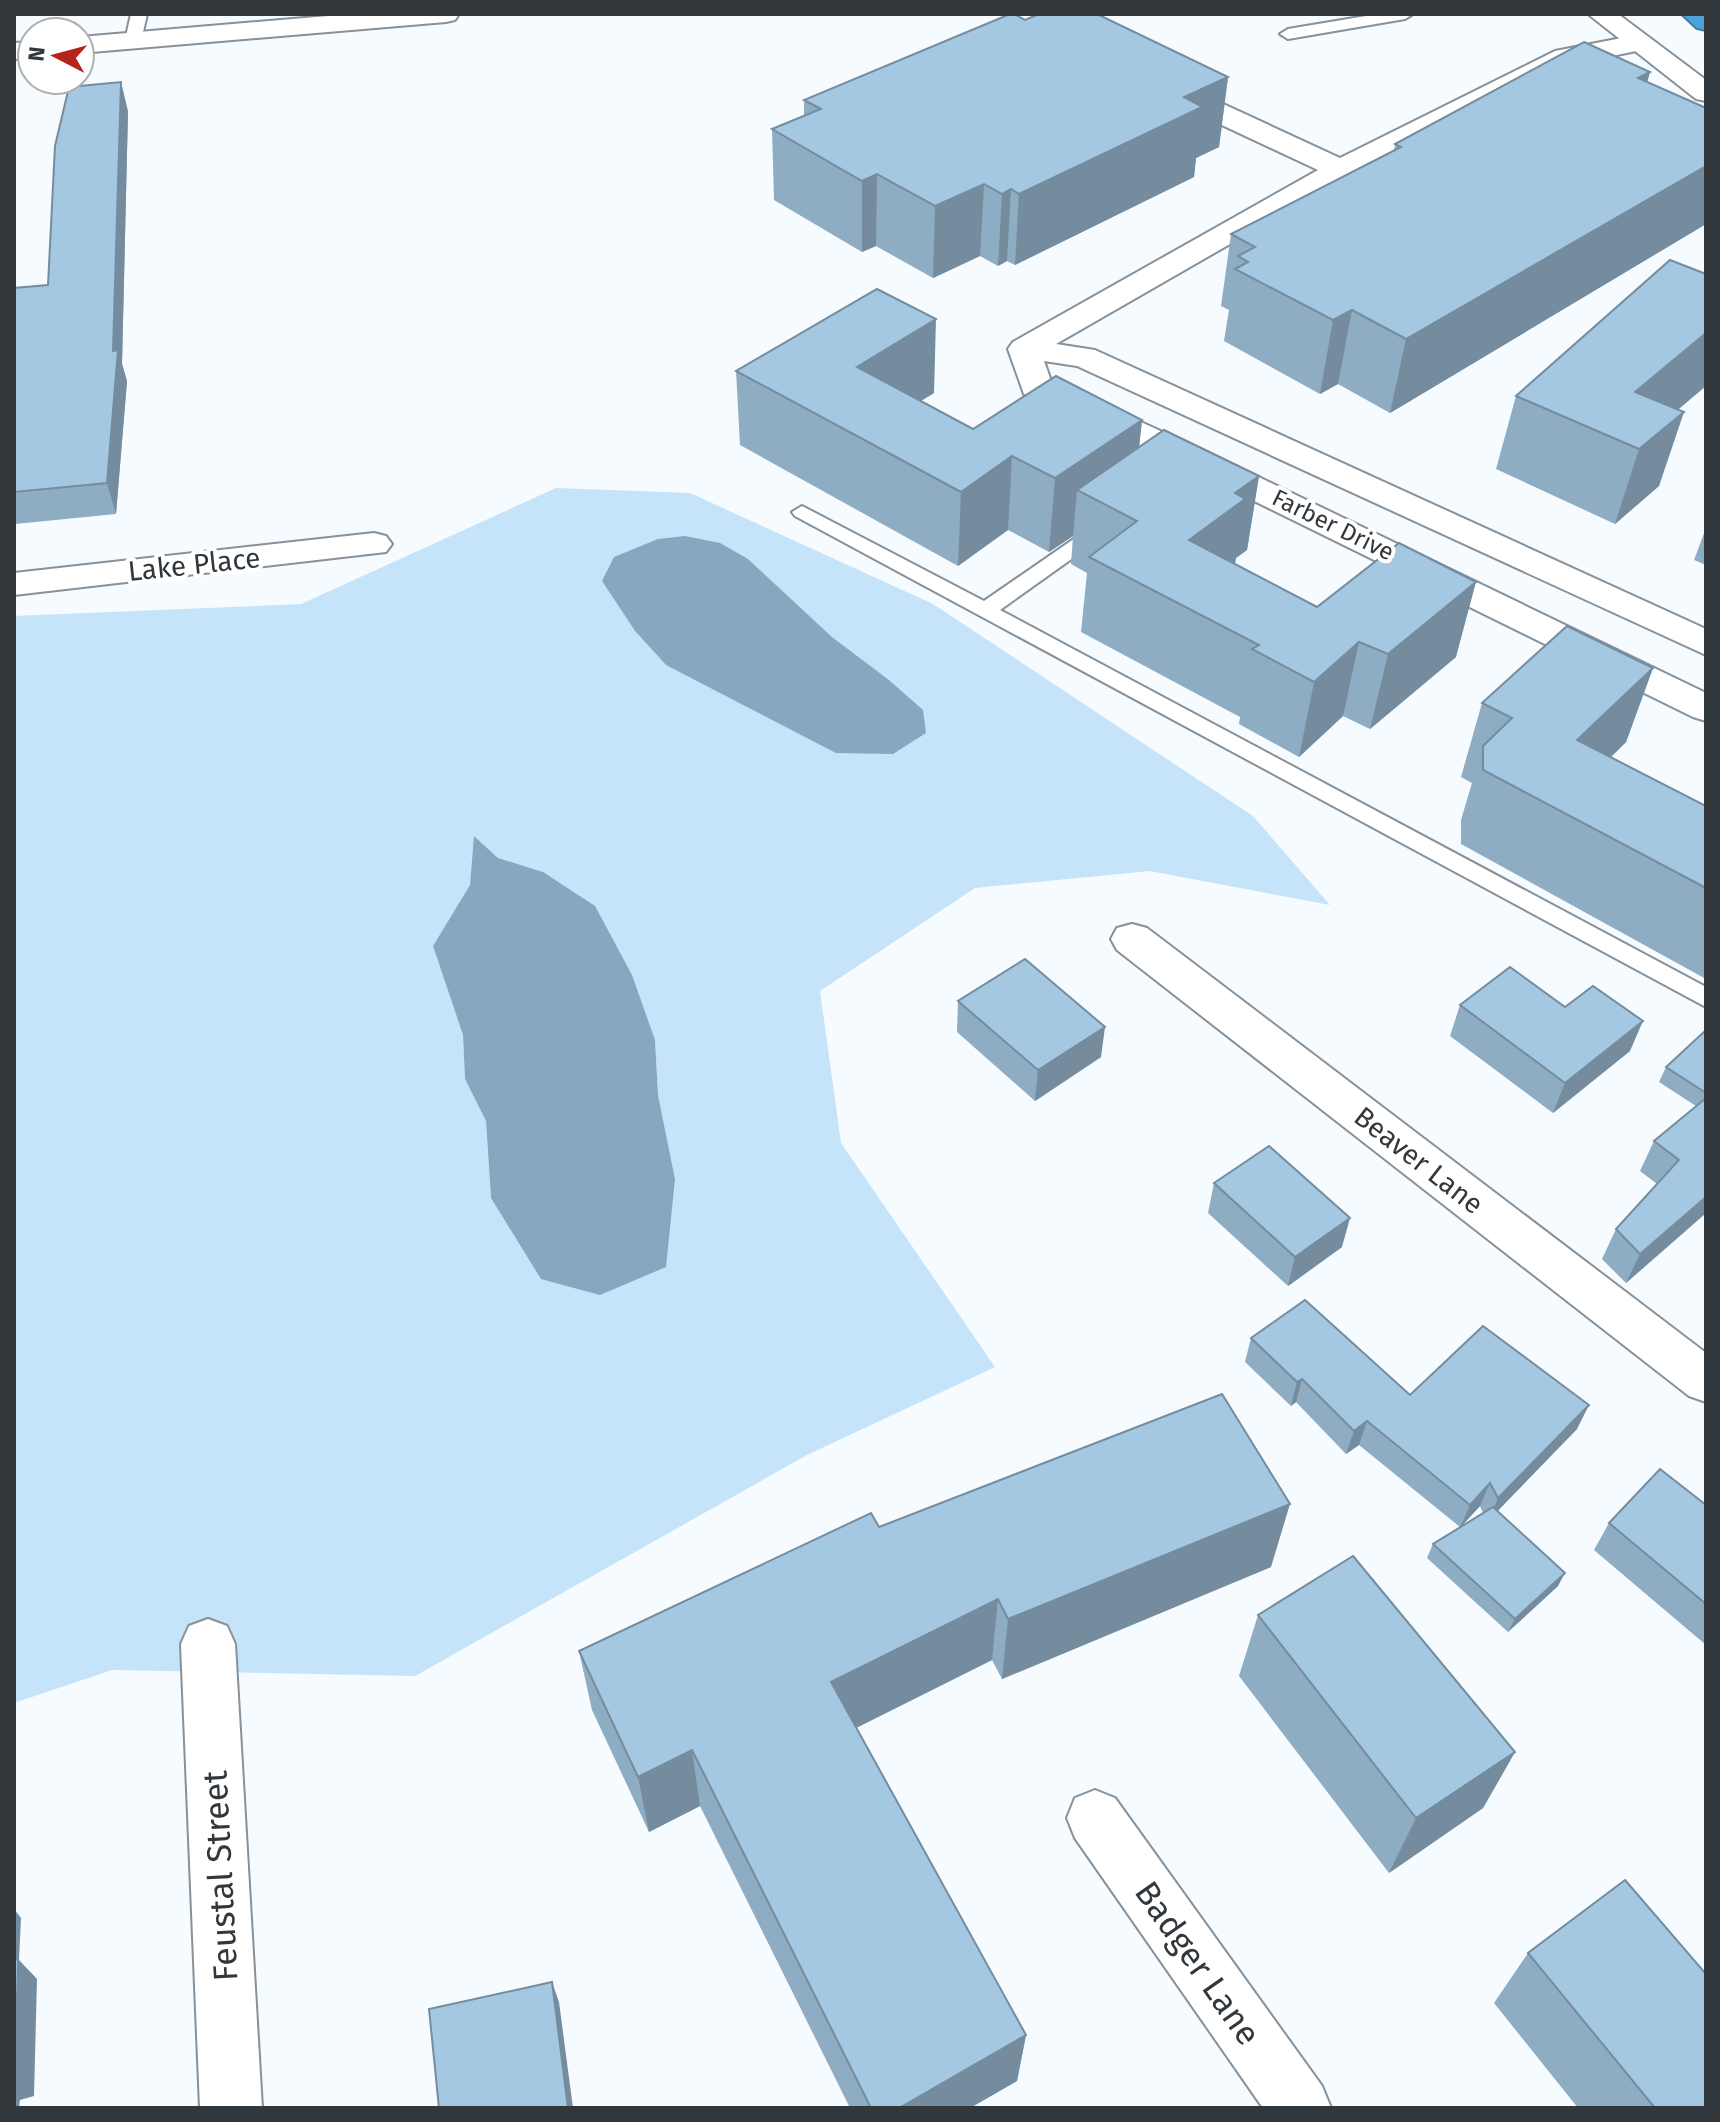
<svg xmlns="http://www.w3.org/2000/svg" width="1720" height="2122" viewBox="0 0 1720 2122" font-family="'Fira Sans',sans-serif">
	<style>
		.green { fill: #c5e3f9; fill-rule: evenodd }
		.water { fill: #85a7bf }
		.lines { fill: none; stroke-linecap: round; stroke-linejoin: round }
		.service-casing { stroke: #86919a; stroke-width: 4 }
		.minor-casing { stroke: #86919a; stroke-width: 4 }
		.secondary-casing { stroke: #86919a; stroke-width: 4 }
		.motorway-casing { stroke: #427da2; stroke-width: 4 }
		.service { fill: #fff; fill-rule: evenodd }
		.minor { fill: #fff; fill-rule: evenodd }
		.secondary { fill: #fff; fill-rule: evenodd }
		.motorway { fill: #4ba2d9; fill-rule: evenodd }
		.wall { fill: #8eacc2; fill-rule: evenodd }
		.shaded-wall { fill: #748c9e }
		.building { fill: #a5c8e2; stroke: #748c9e; stroke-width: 2 }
		.labels { text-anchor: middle; stroke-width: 8; stroke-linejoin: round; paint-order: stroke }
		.far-street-label { font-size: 24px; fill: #32373b; stroke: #fff }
		.street-label { font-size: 28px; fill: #32373b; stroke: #fff }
		.near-street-label { font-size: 34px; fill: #32373b; stroke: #fff }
	</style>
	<rect width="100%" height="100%" fill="#f6fbff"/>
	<path class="green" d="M556,488L690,493L933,604L1253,816L1330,905L1150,871L975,888L820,991L841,1143L995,1367L807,1455L415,1676L112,1670L14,1703V616L301,604ZM748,559L832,637L889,680L666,665L635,631L602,581ZM475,837L498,858L543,872L655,1040L658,1095L675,1179L491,1198L486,1121L465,1079L463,1035L433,946L470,885Z"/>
	<g class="water">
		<path d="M685,536L720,543L748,559L832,637L889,680L923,710L926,733L893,754L836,753L666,665L635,631L602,581L614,557L658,539Z"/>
		<path d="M474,836L498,858L543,872L595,906L632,975L655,1040L658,1095L675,1179L666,1267L600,1295L541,1279L491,1198L486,1121L465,1079L463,1035L433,946L470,885Z"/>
	</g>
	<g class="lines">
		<defs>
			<g id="service">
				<path d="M131,14H147L141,41L133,46L125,41Z"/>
				<path d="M1378,14H1413L1405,19L1288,39L1280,34L1288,29Z"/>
				<path d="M802,506L984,601L1094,525H1108L1111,529L1108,533L1000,610L1706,987V1007L795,516L792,512Z"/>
			</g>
			<g id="minor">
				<path d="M352,14H459L455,20L446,22L80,53V37Z"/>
				<path d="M1637,35L1646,37L1650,43L1646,49L1573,64L1350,175L1056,344L1095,350L1706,629V655L1077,366L1044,361L1051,381L1211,454L1706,693V721L1693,717L1187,468L1024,394L1008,349L1013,342L1318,170L1160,96L1156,90L1160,84L1170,82L1180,84L1340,158L1555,51Z"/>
				<path d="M32,42V58L14,59V43Z"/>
				<path d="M374,533L386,536L392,544L386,552L14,595V573Z"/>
				<path d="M1132,924L1147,928L1706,1353V1402L1689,1396L1117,950L1111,939L1117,928Z"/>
				<path d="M208,1619L227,1626L235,1644L262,2108H200L181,1644L189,1626Z"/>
				<path d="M1095,1790L1115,1798L1322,2086L1331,2108H1263L1075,1838L1067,1818L1075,1798Z"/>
			</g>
			<path id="secondary" d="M1588,14H1618L1706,80V101L1696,99Z"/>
			<path id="motorway" d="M1682,14H1706V30L1697,28Z"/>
		</defs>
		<use href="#service" class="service-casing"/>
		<use href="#minor" class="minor-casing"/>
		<use href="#secondary" class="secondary-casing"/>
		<use href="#motorway" class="motorway-casing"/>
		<use href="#service" class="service"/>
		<use href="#minor" class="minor"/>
		<use href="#secondary" class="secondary"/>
		<use href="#motorway" class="motorway"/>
	</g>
	<g class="wall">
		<path d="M1025,20L1228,77L1219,147L1196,158L1194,177L1015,265L1007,261L998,266L980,256L933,278L876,246L862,252L774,200L772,129L804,116V100Z"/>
		<path d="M1650,72L1647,82L1706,108V224L1390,413L1338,384L1320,394L1224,341L1229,310L1221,306L1231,234L1394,151L1395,144Z"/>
		<path d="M128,111L122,364L127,381L116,514L15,524L14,520V288L48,285Z"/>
		<path d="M736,371L934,393L920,401L973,429L1142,420L1139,447L1259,476L1247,550L1236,558L1235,564L1317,607L1456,657L1370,729L1343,716L1299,757L1239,724L1240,717L1081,632L1087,573L1071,564L1073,536L1049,552L1008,530L958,566L740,445Z"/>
		<path d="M1516,396L1678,410L1659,486L1615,524L1496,469Z"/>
		<path d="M1706,528V565L1694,560Z"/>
		<path d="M1653,668L1626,742L1611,757L1706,806V979L1461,844V820L1472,783L1461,777L1482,703Z"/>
		<path d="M958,1001L1101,1057L1035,1101L957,1032Z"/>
		<path d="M1460,1005L1565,1007L1630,1051L1553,1113L1450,1036Z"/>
		<path d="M1706,1030V1213L1626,1283L1602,1259L1616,1229L1657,1184L1640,1171L1654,1141L1696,1106L1659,1082L1666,1067Z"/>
		<path d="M1214,1183L1342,1247L1288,1286L1208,1213Z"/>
		<path d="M1251,1338L1410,1395L1577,1429L1497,1511L1558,1586L1508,1632L1427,1558L1433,1544L1460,1527L1359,1445L1346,1454L1296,1402L1291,1406L1245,1362ZM1480,1506L1483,1513L1460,1527Z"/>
		<path d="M1706,1505V1645L1594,1550L1609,1523Z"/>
		<path d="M879,1527L1271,1567L1002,1679L992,1660L856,1728L1026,2035L1017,2081L970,2108H850L700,1806L649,1832L592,1710L579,1651Z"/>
		<path d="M1258,1615L1515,1752L1483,1808L1389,1873L1239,1676Z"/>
		<path d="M1528,1953L1706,2108H1578L1494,2003Z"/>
	</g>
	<g class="shaded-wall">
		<path d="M1650,72L1630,142L1638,78Z"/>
		<path d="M1228,77L1219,147L1196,158L1194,177L1015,265L1019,194L1184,97Z"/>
		<path d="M121,82L128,111L122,364L127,381L116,514L107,483L113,351Z"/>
		<path d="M1706,149V224L1390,413L1406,339Z"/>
		<path d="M877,174L876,246L862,252V181Z"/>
		<path d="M984,184L980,256L933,278L935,206Z"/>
		<path d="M1011,189L1007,261L998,266L1002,194Z"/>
		<path d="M1352,310L1338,384L1320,394L1333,320Z"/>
		<path d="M936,319L934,393L861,438L857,367Z"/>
		<path d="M1706,333V386L1634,447L1635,392Z"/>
		<path d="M1684,412L1659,486L1615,524L1639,449Z"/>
		<path d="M1142,420L1134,494L1077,490L1073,536L1049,552L1055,478Z"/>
		<path d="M1012,456L1008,530L958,566L961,492Z"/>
		<path d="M1259,476L1247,550L1236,558L1233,573L1189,540L1235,493Z"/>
		<path d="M1476,582L1456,657L1370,729L1388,654Z"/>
		<path d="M1359,642L1343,716L1299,757L1314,682Z"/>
		<path d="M1653,668L1626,742L1558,809L1577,740Z"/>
		<path d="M1643,1021L1630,1051L1553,1113L1565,1083Z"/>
		<path d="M1105,1027L1101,1057L1035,1101L1038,1070Z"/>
		<path d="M1706,1197V1213L1626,1283L1640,1254Z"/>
		<path d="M1350,1218L1342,1247L1288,1286L1295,1257Z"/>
		<path d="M1302,1379L1296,1402L1291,1406L1297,1382Z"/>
		<path d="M1589,1405L1577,1429L1488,1521L1498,1498Z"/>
		<path d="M1367,1421L1359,1445L1346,1454L1354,1431Z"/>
		<path d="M1490,1483L1480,1506L1460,1528L1470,1505Z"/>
		<path d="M1290,1504L1271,1567L1002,1679L1008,1619Z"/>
		<path d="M1565,1573L1558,1586L1508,1632L1515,1619Z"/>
		<path d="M998,1599L992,1660L832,1740L831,1682Z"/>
		<path d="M692,1750L700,1806L649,1832L638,1777Z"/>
		<path d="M1515,1752L1483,1808L1389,1873L1416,1818Z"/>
		<path d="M14,1909L21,1918L19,1960L37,1979L34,2096L20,2100L19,2108H14Z"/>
		<path d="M552,1982L559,2002L573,2108H568Z"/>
		<path d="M1026,2035L1017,2081L970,2108H899Z"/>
	</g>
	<g class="building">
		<path d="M1010,14H1014L1025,20L1039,14H1097L1228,77L1184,97L1202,107L1019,194L1011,189L1002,194L984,184L935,206L877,174L862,181L772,129L821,109L804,100Z"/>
		<path d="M1584,42L1650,72L1638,78L1706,108V166L1406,339L1352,310L1333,320L1235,269L1248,262L1238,256L1255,247L1231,234L1401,147L1395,144Z"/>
		<path d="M121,82L113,351L118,350L107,483L14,492V288L48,285L55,146L69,87Z"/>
		<path d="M1670,260L1706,274V333L1635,392L1684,412L1639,449L1516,396Z"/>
		<path d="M877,289L936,319L857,367L973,429L1056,376L1142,420L1055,478L1012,456L961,492L736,371Z"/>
		<path d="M1164,430L1259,476L1235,493L1245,499L1189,540L1317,607L1399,543L1476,582L1388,654L1359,642L1314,682L1252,649L1259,645L1089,557L1137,521L1077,490Z"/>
		<path d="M1567,626L1653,668L1577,740L1706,806V888L1483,770V746L1512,718L1482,703Z"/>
		<path d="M1025,959L1105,1027L1038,1070L958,1001Z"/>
		<path d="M1510,967L1565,1007L1593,986L1643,1021L1565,1083L1460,1005Z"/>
		<path d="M1706,1030V1093L1666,1067Z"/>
		<path d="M1706,1098V1197L1640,1254L1616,1229L1679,1160L1654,1141Z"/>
		<path d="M1269,1146L1350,1218L1295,1257L1214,1183Z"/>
		<path d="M1305,1300L1410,1395L1483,1326L1589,1405L1498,1498L1490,1483L1470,1505L1367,1421L1354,1431L1302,1379L1297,1382L1251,1338Z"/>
		<path d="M1222,1394L1290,1504L1008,1619L998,1599L831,1682L1026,2035L899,2108H871L692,1750L638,1777L579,1651L871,1513L879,1527Z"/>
		<path d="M1660,1469L1706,1505V1604L1609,1523Z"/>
		<path d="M1493,1507L1565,1573L1515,1619L1433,1544Z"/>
		<path d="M1353,1556L1515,1752L1416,1818L1258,1615Z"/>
		<path d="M1625,1880L1706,1974V2108H1655L1528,1953Z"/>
		<path d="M18,1959L15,2078H14V1960Z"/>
		<path d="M552,1982L568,2108H439L429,2009Z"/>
	</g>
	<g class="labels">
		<g class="far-street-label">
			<text transform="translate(1333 525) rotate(26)" y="8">Farber Drive</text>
		</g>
		<g class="street-label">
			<text transform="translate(194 564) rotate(-6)" y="10">Lake Place</text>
			<text transform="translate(1419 1160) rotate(38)" y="10">Beaver Lane</text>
		</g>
		<g class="near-street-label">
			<text transform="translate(220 1876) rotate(-93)" y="12">Feustal Street</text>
			<text transform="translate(1198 1963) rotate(55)" y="12">Badger Lane</text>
		</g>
	</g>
	<rect width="1720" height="2122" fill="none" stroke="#32373b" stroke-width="32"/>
	<g transform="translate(56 56) rotate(276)"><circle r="38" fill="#ffffff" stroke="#adafb1" stroke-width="2"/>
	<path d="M0-6L14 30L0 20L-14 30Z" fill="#b3241a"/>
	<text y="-12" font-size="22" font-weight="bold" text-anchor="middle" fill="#32373b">N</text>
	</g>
</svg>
